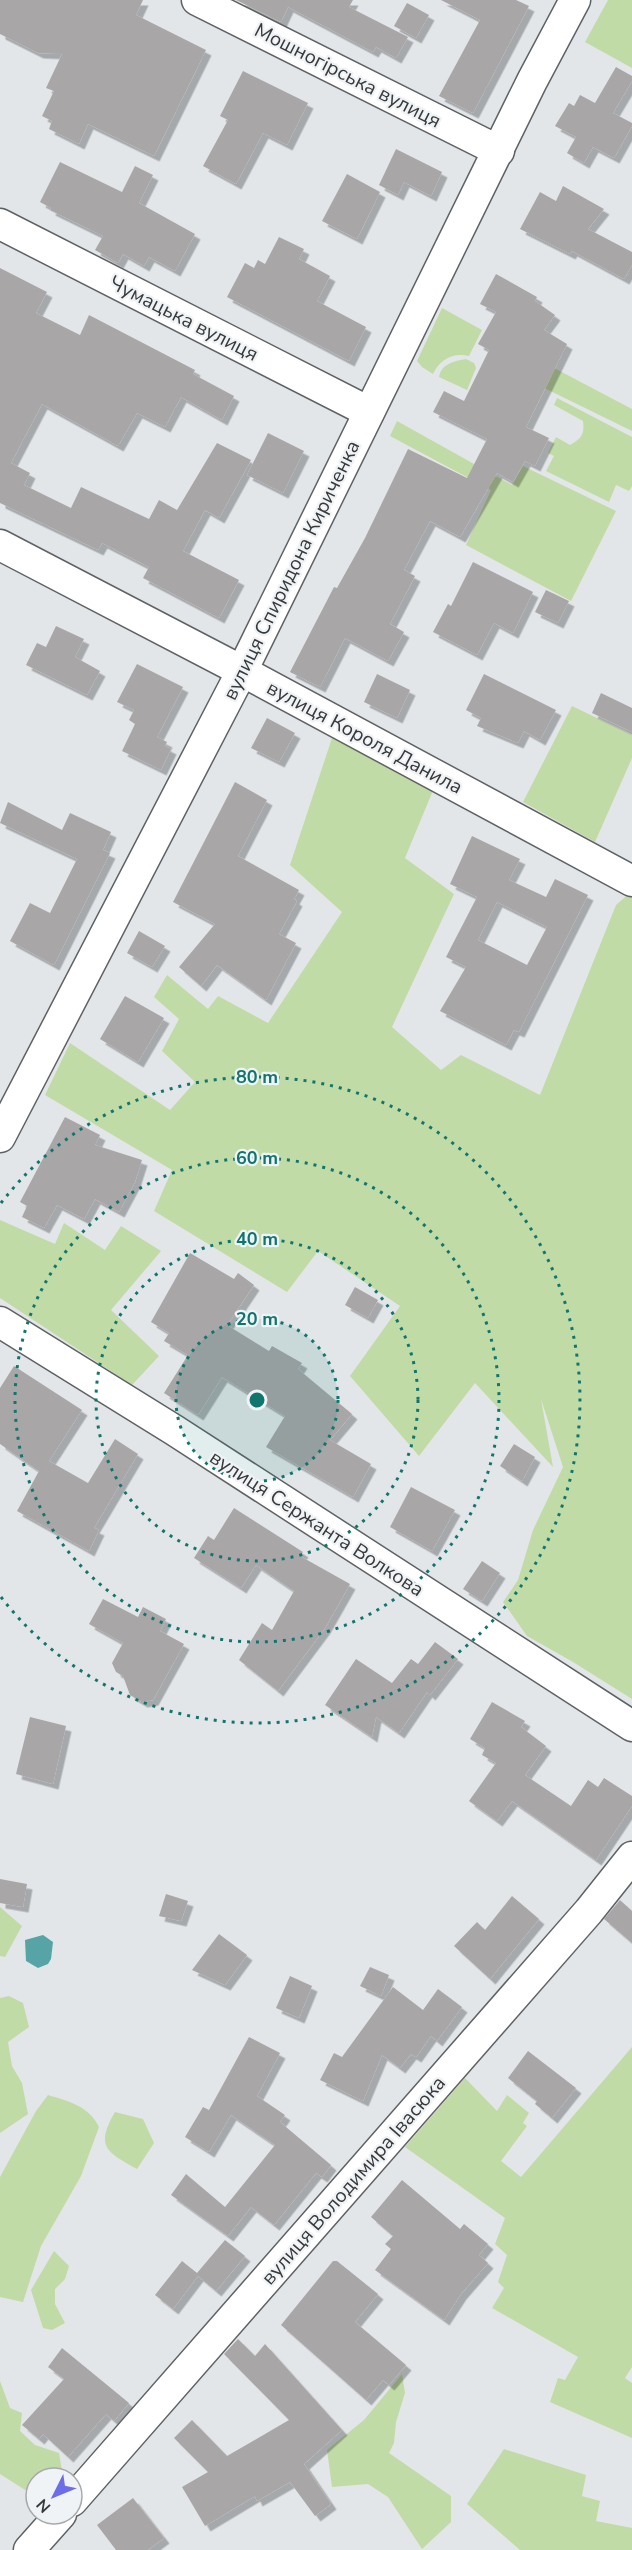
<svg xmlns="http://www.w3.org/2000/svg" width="632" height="2550" viewBox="0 0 632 2550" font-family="'Nunito Sans',sans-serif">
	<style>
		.green { fill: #c1dba6 }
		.water { fill: #56a4a6 }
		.building { fill: #a9a6a7; fill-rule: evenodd; filter: url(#shadow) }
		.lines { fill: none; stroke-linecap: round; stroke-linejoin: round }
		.minor-casing { stroke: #5f6264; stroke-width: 33 }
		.minor { stroke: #fff; stroke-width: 30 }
		.ring { fill: none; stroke: #0f766e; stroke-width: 3; stroke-dasharray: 3 6 }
		.labels { text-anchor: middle; stroke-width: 4.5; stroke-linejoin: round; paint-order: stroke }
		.street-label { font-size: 20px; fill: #38393a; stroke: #f0f3f6 }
		.centre { fill: #0f766e; stroke: #f0f3f6; stroke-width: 3 }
		.ring-label { font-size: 18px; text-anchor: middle; font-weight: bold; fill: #0f766e; stroke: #f0f3f6; stroke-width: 4.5; stroke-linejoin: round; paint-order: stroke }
	</style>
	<defs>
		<filter id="shadow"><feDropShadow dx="5.5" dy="5.5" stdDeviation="0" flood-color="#0004"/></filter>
	</defs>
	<rect width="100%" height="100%" fill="#e3e6e9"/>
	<g class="green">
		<path d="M608,0H632V68L585,42Z"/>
		<path d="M442,308L482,330L469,356C453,352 439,360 433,374L422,367L417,361Z"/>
		<path d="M501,340L632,409V431L491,362Z"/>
		<path d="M466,359L474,363L476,368L467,390L439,377C441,364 454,361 466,359Z"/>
		<path d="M557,398L632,437V486L629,491L616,485L609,502L546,471L554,456L548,453L556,437L570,445C581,439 585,434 583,421L554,405Z"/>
		<path d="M397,421L512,485L523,466L616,511L571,601L466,545L491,490L390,436Z"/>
		<path d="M572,706L632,735V758L595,842L523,802Z"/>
		<path d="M332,738L434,788L405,858L454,894L392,1027L441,1070L461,1055L540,1095L616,905L632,891V1699L573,1662L527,1636L503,1602L518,1580L533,1530L563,1467L541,1399L553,1467L475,1383L419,1456L350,1376L400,1306L318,1251L287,1292L154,1211L172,1170L45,1095L70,1043L170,1110L195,1082L162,1051L179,1019L154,997L167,975L208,1009L218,996L268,1023L342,912L290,865Z"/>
		<path d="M0,1220L55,1244L64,1223L105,1250L121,1226L161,1251L111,1310L159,1356L132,1385L0,1298Z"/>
		<path d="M0,1907L22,1926L5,1957L0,1956Z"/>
		<path d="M9,1996L23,2003L29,2027L8,2042L12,2066L22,2083L28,2114L0,2133V1998Z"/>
		<path d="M632,2047V2367L625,2378L632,2383V2438L550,2402L558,2378L565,2380L578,2357L492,2308L504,2288L498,2282L507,2255L495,2244L505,2218L405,2147L465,2078L497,2111L507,2095L529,2113L523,2123L527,2126L501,2161L521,2177Z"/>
		<path d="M48,2095C69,2101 90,2107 99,2127L81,2176L41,2246L23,2302L0,2297V2177L36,2111Z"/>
		<path d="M115,2112L143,2119L154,2143L137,2169C106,2152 95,2146 115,2112Z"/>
		<path d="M54,2251L69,2266L65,2279L55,2289V2304L65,2323L52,2330L43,2328L31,2290Z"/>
		<path d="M402,2374L405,2393L396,2422L394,2443L389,2453L451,2496V2522L422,2549L388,2497L368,2484L332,2487L327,2450L364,2420Z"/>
		<path d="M0,2381L10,2408L22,2413L20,2431L35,2445L59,2453L62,2471L57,2478H36V2494L33,2495L0,2474Z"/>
		<path d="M504,2449L586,2475L582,2496L600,2501L596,2521L632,2528V2550H520L467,2504Z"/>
	</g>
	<path class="water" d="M43,1935L53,1942L51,1959L48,1964L38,1968L26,1961L25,1940Z"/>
	<g class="building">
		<path d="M0,0H143L136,15L206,50L154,156L88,124L79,144L49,129L52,121L42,116L54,91L46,88L62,54L38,53L0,34Z"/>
		<path d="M236,0H353L349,7L408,37L396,58L376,47L373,52L288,7L281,22Z"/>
		<path d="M441,0H516L529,6L473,113L439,96L480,20Z"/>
		<path d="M407,3L429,15L416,38L394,26Z"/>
		<path d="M616,67L632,76V81L613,113L632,123V126L614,158L593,147L584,163L567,153L576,137L555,126L569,103L574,106L580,95L595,103Z"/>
		<path d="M243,71L308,103L287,145L263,133L236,184L203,166L228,120L220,116Z"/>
		<path d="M396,149L442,172L431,196L404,182L398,195L379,185Z"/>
		<path d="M60,162L122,192L135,166L153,175L139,203L195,234L175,271L149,257L144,266L123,254L118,263L95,250L103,236L50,210L51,208L40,202Z"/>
		<path d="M347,174L380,192L357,239L322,221Z"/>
		<path d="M563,186L604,209L588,229L632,252V265L624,279L572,251L570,254L520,229L540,192L556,201Z"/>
		<path d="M279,237L304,249L299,259L330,276L317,301L366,327L349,361L227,297L245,263L254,268L258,260L265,264Z"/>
		<path d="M0,268L47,292L36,313L80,335L89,315L195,370L193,374L234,396L222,420L181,397L165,427L137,413L118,446L42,404L11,463L30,473L24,485L71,508L81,487L149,519L159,500L177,510L217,443L251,460L219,518L205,510L183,551L239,580L219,618L143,578L149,567L102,543L98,550L0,503Z"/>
		<path d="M496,274L537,297L535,301L555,315L544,330L567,344L526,427L549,438L535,466L525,461L513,482L497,473L460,537L430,521L404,570L415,576L390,624L404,632L388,661L345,638L320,687L290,672L334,587L337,588L365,538L408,449L467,478L487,439L433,412L444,391L464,401L489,350L478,344L496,312L480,304Z"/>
		<path d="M268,433L304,451L283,493L247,475Z"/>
		<path d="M473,562L533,592L513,633L494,623L477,655L433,632L448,604L451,606Z"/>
		<path d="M546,590L569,601L558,623L535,612Z"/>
		<path d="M56,626L84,639L75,657L100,671L87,695L26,665L37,643L46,647Z"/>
		<path d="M137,664L183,687L157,737L167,742L165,746L171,749L161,770L122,751L135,724L129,720L134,710L117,702Z"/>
		<path d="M377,674L410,690L397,718L364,702Z"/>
		<path d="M484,674L556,710L540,740L524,731L518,743L477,726L481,718L466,710Z"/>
		<path d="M601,693L632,708V732L592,713Z"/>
		<path d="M267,718L295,733L279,762L251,748Z"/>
		<path d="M235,782L267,800L238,856L299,890L294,899L297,901L279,934L296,943L266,1000L217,965L201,986L179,967L215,924L173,902Z"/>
		<path d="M8,802L62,830L70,813L111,832L103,850L110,853L54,965L10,941L30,903L50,913L77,859L0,823Z"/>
		<path d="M472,836L520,859L509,880L546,897L555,879L588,895L519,1032L514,1030L506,1045L440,1011L466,967L446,957L477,897L450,884ZM497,902L547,927L527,965L478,940Z"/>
		<path d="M139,931L165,946L152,967L127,953Z"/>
		<path d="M125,996L164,1018L138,1062L100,1039Z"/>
		<path d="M65,1117L100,1135L95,1145L142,1160L135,1182L119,1212L95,1199L84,1219L57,1205L44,1228L22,1217L27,1206L20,1202Z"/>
		<path d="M190,1253L234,1279L238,1273L254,1285L227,1325L269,1351L272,1346L302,1363L298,1369L352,1414L330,1440L371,1464L353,1497L266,1447L285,1416L222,1377L198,1415L164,1393L188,1355L164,1341L169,1333L151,1322Z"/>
		<path d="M355,1287L378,1300L368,1318L345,1305Z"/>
		<path d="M14,1366L82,1410L49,1461L88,1483L115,1439L138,1454L94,1528L99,1530L89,1551L17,1511L39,1471L0,1444V1388Z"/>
		<path d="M514,1444L535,1457L522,1481L500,1466Z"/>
		<path d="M411,1487L455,1510L432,1551L390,1527Z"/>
		<path d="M234,1508L303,1552L300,1556L350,1584L325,1628L278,1691L239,1660L262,1623L272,1630L294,1591L256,1565L241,1588L194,1558L208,1536L214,1540Z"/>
		<path d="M482,1561L500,1573L482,1601L463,1589Z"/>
		<path d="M103,1599L138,1617L143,1607L166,1619L160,1631L184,1644L153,1700L142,1702L130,1695L123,1676L116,1672L112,1663L123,1643L89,1624Z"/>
		<path d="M435,1642L458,1659L430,1695L427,1692L399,1733L376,1717L372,1737L325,1705L356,1659L392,1683L411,1659L418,1664Z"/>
		<path d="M492,1702L525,1721L521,1727L546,1746L525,1775L571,1806L588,1780L598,1787L604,1778L632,1796V1806L596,1860L512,1801L497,1821L469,1801L496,1763L482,1755L485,1748L470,1739Z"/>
		<path d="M30,1717L66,1726L53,1784L16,1774Z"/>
		<path d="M0,1879L27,1884L23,1907L0,1903Z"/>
		<path d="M166,1894L188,1901L181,1921L159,1916Z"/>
		<path d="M512,1896L539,1919L490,1979L454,1946L477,1922L485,1930Z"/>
		<path d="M620,1900L632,1911V1943L604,1919Z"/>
		<path d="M219,1934L247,1955L225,1985L192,1970Z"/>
		<path d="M370,1967L389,1975L381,1996L360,1986Z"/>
		<path d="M290,1976L312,1986L299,2018L276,2008Z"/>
		<path d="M393,1987L423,2010L438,1989L462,2007L437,2041L431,2036L416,2057L411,2054L400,2068L382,2055L363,2101L320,2080L334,2053L342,2057Z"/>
		<path d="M249,2037L280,2053L257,2096L285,2115L280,2122L331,2165L322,2177L316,2173L274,2225L251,2207L228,2236L171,2195L186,2174L225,2207L275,2145L231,2115L209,2152L185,2137L203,2107L209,2110Z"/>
		<path d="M528,2051L576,2088L552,2118L535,2104L537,2101L508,2078Z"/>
		<path d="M402,2180L460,2229L464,2224L488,2244L479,2255L488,2263L461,2294L444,2320L375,2270L391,2249L385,2244L393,2236L371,2217Z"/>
		<path d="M225,2240L245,2256L216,2291L198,2276L173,2309L155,2295L182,2261L197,2273Z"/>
		<path d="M333,2261H337L378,2294L355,2322L406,2365L389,2385L383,2380L366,2400L281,2325Z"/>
		<path d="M238,2339L255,2356L265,2344L342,2430L304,2464L331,2504L315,2516L290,2482L257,2501L255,2496L205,2526L182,2487L208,2472L174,2438L192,2420L227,2456L289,2420L224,2354Z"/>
		<path d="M62,2348L129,2403L114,2421L106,2414L68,2457L43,2434L39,2439L22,2425L64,2379L48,2367Z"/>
		<path d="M133,2498L164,2538L148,2550H116L97,2525Z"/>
	</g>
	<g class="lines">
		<defs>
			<g id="minor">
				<path d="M197,0L499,151"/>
				<path d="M0,224L369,412"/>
				<path d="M0,545L242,671L632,881"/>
				<path d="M0,1137L242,671L532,81L575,0"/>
				<path d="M0,1322L174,1430L632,1726"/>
				<path d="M72,2501L589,1911L632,1857"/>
				<path d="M29,2550L61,2514"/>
			</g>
		</defs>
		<use href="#minor" class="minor-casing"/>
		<use href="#minor" class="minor"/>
	</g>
	<circle cx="257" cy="1400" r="81" fill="#0f766e" fill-opacity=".12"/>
	<g class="ring">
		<circle cx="257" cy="1400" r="81"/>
		<circle cx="257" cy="1400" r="161"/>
		<circle cx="257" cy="1400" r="242"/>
		<path d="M1 1203A323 323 0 1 1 1 1597"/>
	</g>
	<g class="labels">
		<g class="street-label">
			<text transform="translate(348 75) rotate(27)" y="7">Мошногірська вулиця</text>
			<text transform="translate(184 318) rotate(27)" y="7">Чумацька вулиця</text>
			<text transform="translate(291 570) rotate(-64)" y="7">вулиця Спиридона Кириченка</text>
			<text transform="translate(365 737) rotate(28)" y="7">вулиця Короля Данила</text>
			<text transform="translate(317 1523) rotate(33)" y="7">вулиця Сержанта Волкова</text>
			<text transform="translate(353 2180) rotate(-49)" y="7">вулиця Володимира Івасюка</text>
		</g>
	</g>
	<circle cx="257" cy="1400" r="9" class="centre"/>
	<g class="ring-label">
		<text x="257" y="1083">80 m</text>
		<text x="257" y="1164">60 m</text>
		<text x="257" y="1245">40 m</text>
		<text x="257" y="1325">20 m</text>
	</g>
	<g transform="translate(54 2496) rotate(227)"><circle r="28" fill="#f0f3f6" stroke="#a6a9ab" stroke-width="1.5"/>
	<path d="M0-4.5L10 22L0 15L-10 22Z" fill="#6c6de7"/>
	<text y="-9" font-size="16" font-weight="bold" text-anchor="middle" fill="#38393a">N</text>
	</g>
</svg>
